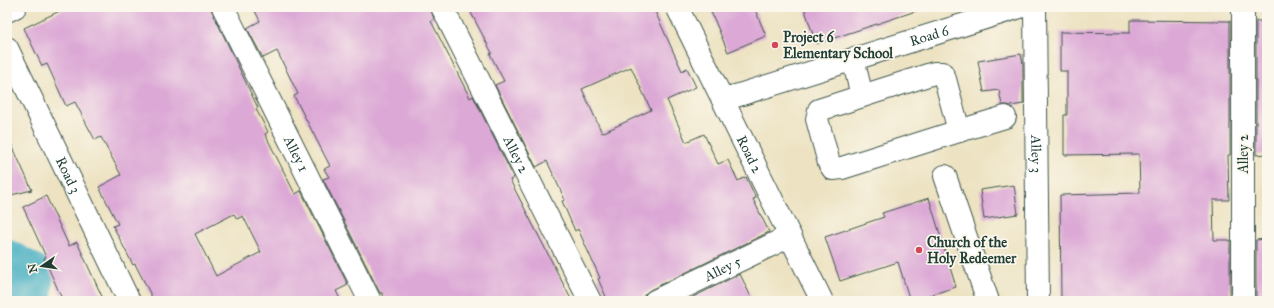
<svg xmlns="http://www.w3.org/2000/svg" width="1274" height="308" viewBox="0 0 1274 308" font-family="'IM FELL Great Primer',serif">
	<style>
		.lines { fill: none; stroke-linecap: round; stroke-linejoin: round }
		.river { stroke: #42aec1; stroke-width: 43 }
		.building { fill: #dca8d6; fill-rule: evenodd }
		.minor-casing { stroke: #3e5649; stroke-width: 24 }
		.minor { stroke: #fff; stroke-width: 22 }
		.poi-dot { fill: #d1495b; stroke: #fbf7ec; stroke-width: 1.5 }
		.labels { text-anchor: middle; stroke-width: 3.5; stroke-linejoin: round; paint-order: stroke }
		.street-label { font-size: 14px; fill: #1f3d34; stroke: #fbf7ec }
		.poi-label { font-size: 14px; font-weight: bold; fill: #1f3d34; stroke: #fbf7ec; text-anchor: start }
	</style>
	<rect width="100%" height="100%" fill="#fbf7ec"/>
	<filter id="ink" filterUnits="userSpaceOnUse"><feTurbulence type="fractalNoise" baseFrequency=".025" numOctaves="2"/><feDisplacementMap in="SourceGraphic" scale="8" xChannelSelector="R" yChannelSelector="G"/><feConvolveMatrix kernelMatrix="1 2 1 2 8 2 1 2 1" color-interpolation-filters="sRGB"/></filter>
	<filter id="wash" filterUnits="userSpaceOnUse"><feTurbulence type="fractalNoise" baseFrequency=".012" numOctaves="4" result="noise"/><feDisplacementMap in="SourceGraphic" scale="16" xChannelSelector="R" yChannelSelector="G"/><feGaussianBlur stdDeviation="0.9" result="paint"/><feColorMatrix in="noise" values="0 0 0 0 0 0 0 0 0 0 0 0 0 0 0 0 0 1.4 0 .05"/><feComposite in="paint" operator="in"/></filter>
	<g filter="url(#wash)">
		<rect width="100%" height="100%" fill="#ede3c3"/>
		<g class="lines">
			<path class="river" d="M7,261L32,275L30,301"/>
		</g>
		<g id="blocks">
			<g class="building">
				<path d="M68,7H210L258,108L256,109L268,132L265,134L295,194L301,191L348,285L336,291L341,301H154L135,264L133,265L113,226L118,224L99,187L121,175L101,137L95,140L75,102L66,106L47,64L42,66L24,28ZM234,214L237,219L243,216L261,252L216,276L195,234Z"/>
				<path d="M253,7H430L434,19L431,21L470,98L473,96L514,178L510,180L572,301H386L382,293H380L323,179L329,177L324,169L330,166L294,96L298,94L277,51L263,58L247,28L260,21Z"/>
				<path d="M468,7H653L682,71L687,68L696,87L667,100L686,142L704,134L718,164L728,160L738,181L746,177L756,198L753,199L769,232L650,290L645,294L643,298L637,301H608L598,279L600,278L578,229L575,231L562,201L565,200L547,161L536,167L495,85L504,81L490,54L492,53ZM631,67L651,110L602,133L582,89Z"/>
				<path d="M709,7H754L766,36L728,52Z"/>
				<path d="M804,7H915L916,11L816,44Z"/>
				<path d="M1130,20L1230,21V155H1228L1229,200H1213L1214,240H1230V301H1061L1060,195L1140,193L1139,154L1064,155V115H1067V71H1060V32L1130,33Z"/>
				<path d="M1256,21H1267V154L1256,155Z"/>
				<path d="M1021,54L1023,64V104L1011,106L1007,105H1002L999,90L984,92L978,61Z"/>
				<path d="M7,134L32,190L7,196Z"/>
				<path d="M1014,185L1018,214L984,219L980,190Z"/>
				<path d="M46,196L69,246L77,242L104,301H63L44,258L46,257L23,207Z"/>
				<path d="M929,198L956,287L910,301L898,262L840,281L825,237L884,217L882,213Z"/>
				<path d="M1267,239V301H1256V240Z"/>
				<path d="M740,274L753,301H695L693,297Z"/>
			</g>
		</g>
	</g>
	<g filter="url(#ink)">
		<use href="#blocks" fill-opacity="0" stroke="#3e5649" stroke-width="1"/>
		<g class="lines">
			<defs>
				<g id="minor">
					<path id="s1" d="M223,7L370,301"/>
					<path id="s2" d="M442,7L590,301"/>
					<path id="s3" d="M677,7L822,301"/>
					<path id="s4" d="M1035,7L1038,301"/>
					<path d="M7,11L15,7"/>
					<path id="s5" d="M7,48L129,301"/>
					<path d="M853,59L862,96"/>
					<path d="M934,73H942L945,79L959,131L842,168L833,169L829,163L817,119L819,110Z"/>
					<path id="s6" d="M723,100L1020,7"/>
					<path d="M959,131L1005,117"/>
					<path d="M945,176L988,301"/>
					<path id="s7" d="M655,301L790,236"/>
					<path d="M1243,301V7"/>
				</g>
			</defs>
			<use href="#minor" class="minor-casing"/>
			<use href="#minor" class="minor"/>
		</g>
	</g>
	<g class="poi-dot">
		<circle cx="775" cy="45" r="4"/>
		<circle cx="919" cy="250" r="4"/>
	</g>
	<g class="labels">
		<g class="street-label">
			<text dy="5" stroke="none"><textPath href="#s6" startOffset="216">Road 6</textPath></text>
			<text dy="5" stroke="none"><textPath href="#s1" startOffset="164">Alley 1</textPath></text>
			<text dy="5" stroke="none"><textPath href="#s2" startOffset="165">Alley 2</textPath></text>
			<text dy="5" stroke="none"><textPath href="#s3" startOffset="164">Road 2</textPath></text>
			<text dy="5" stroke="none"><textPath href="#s4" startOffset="147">Alley 3</textPath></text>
			<text transform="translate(1243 154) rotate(-90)" y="5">Alley 2</text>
			<text dy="5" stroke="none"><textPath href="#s5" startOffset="141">Road 3</textPath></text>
			<text dy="5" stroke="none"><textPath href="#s7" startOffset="75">Alley 5</textPath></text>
		</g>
		<g class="poi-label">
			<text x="783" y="42">Project 6<tspan x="783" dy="16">Elementary School</tspan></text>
			<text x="927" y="247">Church of the<tspan x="927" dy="16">Holy Redeemer</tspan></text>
		</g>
	</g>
	<rect width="1274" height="308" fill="none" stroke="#fbf7ec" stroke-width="24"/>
	<g transform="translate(42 266) rotate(257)" stroke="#fbf7ec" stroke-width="3" paint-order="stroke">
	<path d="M0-3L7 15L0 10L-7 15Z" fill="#1f3d34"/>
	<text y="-6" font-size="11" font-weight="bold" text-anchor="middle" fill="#1f3d34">N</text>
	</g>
</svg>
